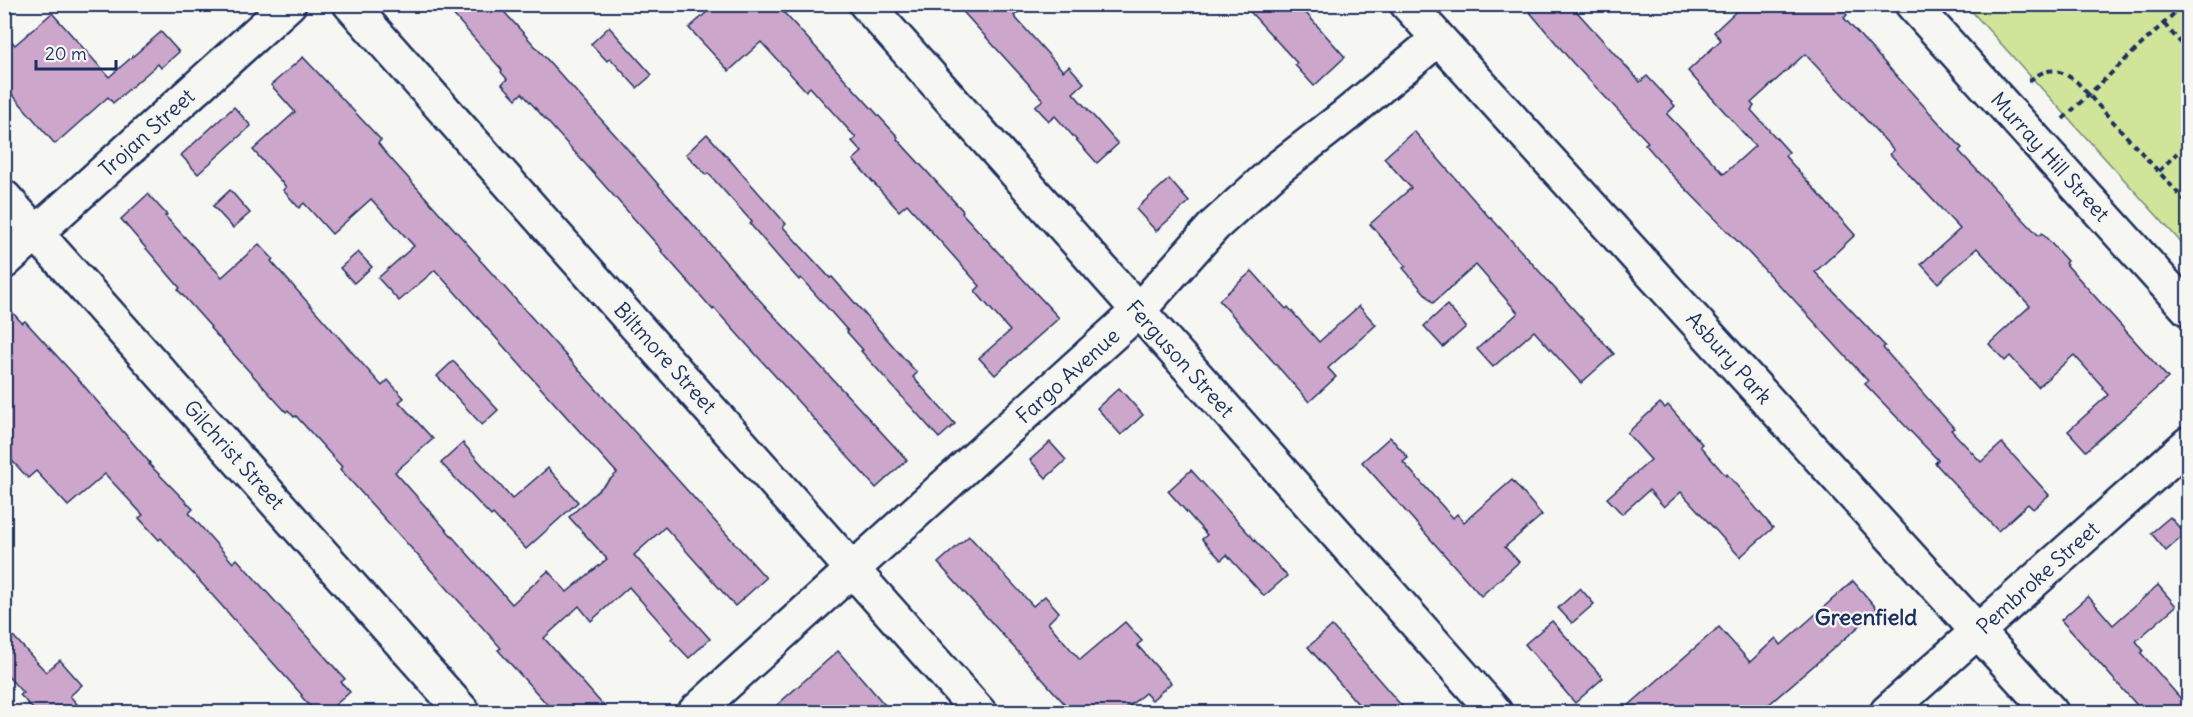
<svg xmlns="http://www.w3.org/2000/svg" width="2193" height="717" viewBox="0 0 2193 717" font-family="Delius,sans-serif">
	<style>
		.green { fill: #d0e59a; stroke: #768a7c; stroke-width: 1.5 }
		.building { fill: #cda6cc; stroke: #1b2f5e; stroke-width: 1.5 }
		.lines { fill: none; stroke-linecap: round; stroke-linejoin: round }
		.minor-casing { stroke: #1b2f5e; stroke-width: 38 }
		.path { stroke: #1b2f5e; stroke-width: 4; stroke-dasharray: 6 4.5; stroke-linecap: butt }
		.minor { stroke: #f6f6f2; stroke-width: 33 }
		.labels { text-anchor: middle; stroke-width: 4.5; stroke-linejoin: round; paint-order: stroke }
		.street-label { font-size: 21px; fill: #1b2f5e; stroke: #f6f6f2 }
		.neighbourhood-label { font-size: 22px; font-weight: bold; fill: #1b2f5e; stroke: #f6f6f2 }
	</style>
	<rect width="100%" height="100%" fill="#f6f6f2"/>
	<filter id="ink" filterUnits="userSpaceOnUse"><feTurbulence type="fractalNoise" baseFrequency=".0167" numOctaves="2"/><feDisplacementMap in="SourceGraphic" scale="12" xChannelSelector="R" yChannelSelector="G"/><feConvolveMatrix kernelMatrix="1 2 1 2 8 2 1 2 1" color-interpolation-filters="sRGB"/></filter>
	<g filter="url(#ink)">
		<path class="green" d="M1966,5H2188V250Z"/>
		<g class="building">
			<path d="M444,4H497L617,137L743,282L907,460L876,488L714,308L713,310L693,287L661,251L662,250L522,93L516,99L502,84L507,79L501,72L502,70Z"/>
			<path d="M716,4H776L898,137L897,139L963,211L962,213L1007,262L1059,318L995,375L979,358L1010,331L975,291L980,286L907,204L899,211L853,160L862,152L852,141L856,138L810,87L806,91L761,42L729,71L689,28Z"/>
			<path d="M956,4H1026L1014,16L1063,71L1069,66L1084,83L1073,93L1118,144L1097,163L1055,116L1049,121L1035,106L1043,100Z"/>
			<path d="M1243,4H1298L1345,57L1314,86L1295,65L1297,63Z"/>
			<path d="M1523,4H1570L1640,82L1647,76L1675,106L1667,114L1724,174L1755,146L1688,71L1721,40L1714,32L1744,4H1837L1847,15L1844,18L1962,148L1959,151L2039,236L2042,233L2067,261L2065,263L2168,378L2086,451L2068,431L2108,395L2102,388L2103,387L2074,355L2038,387L2010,356L2005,361L1989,344L2030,306L1977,248L1938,283L1921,264L1960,229L1890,154L1894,150L1805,54L1751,103L1754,106L1751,110L1789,152L1785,156L1855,235L1815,272L1885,346L1883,348L1954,428L1951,430L1981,462L2002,443L2049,495L2033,509L2028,504L1998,531L1935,463L1938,460L1865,384L1868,381L1785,290L1784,291L1748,252L1671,174L1645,144L1648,142L1572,62Z"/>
			<path d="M52,13L109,77L161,32L179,52L161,68L158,64L113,103L108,97L55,144L4,85V33L15,45Z"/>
			<path d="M609,27L652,75L637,88L610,58L607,61L591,44Z"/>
			<path d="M303,57L381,140L378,143L384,151L480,258L479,259L766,578L735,606L665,527L634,555L710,639L689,658L671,639L673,637L629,587L591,621L579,606L544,638L609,712H554L498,650L501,648L340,469L342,467L296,416L294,417L288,410L286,412L210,328L211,327L178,290L180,288L121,219L148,194L167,215L165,216L222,277L259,244L273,259L271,261L382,386L388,380L404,398L399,402L433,439L395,472L512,604L548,571L567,592L607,559L569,517L617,473L435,270L399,301L378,278L414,246L371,199L332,234L304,203L299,208L283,190L286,187L253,150L295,112L271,85Z"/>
			<path d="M234,107L251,126L198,174L181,155Z"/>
			<path d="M1414,131L1488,216L1492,219L1614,354L1581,383L1534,331L1493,367L1477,349L1518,313L1476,265L1433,303L1403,268L1406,266L1370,224L1411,188L1384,158Z"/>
			<path d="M707,134L786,224L783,227L830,278L832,277L917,373L913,377L955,424L939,438L861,351L863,350L847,332L848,331L801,278L799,280L781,260L750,224L752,222L708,173L706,175L686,154Z"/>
			<path d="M1169,179L1189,202L1156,231L1136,209Z"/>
			<path d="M230,190L250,213L233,228L213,206Z"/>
			<path d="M358,252L372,267L354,283L340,268Z"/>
			<path d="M1252,271L1286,309L1288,307L1319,342L1359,306L1376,325L1328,368L1336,377L1309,402L1219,300Z"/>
			<path d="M4,303L22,323L25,321L78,379L150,463L149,464L193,509L189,513L233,563L237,559L345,679L341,682L350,692L327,712H315L301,696L302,695L161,538L159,540L139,518L143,515L105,474L68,506L36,471L28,478L4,452Z"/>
			<path d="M1447,305L1466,327L1443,347L1424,326Z"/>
			<path d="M453,361L498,410L482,425L437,376Z"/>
			<path d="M1119,388L1143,415L1121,435L1097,408Z"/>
			<path d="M1660,403L1665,408L1668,405L1702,444L1700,446L1726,476L1727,474L1773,528L1740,557L1681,492L1664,507L1649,490L1622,514L1607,498L1651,460L1627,433Z"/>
			<path d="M1390,437L1408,458L1403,462L1453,518L1457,514L1464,522L1512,480L1542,515L1505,547L1519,562L1481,596L1362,462Z"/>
			<path d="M1050,442L1066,460L1046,478L1030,460Z"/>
			<path d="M463,443L512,499L548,468L578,502L526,549L493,514L491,516L441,463Z"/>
			<path d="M1191,470L1287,576L1264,596L1227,555L1221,560L1202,539L1207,535L1168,491Z"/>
			<path d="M2170,517L2185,534L2166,551L2151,533Z"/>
			<path d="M969,536L1033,606L1045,596L1059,612L1048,623L1080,660L1125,622L1142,641L1137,645L1171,683L1152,700L1145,693L1122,712H1072L938,563Z"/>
			<path d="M1853,581L1878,610L1760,712H1621L1719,627L1750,662L1776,638L1781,645Z"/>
			<path d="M2158,585L2176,606L2136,641L2143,650L2141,653L2188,707V712H2143L2061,620L2088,596L2113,625Z"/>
			<path d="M1580,588L1594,604L1572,623L1558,608Z"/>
			<path d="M1552,621L1603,678L1575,703L1525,644Z"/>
			<path d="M4,626L46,672L60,660L82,685L70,696L84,712H36L20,695L23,693L4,672Z"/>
			<path d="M1332,626L1355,652L1407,712H1365L1308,647Z"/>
			<path d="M838,651L891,712H769Z"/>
		</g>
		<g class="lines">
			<defs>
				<g id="minor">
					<path d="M350,4L979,712"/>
					<path d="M866,4L1495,712"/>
					<path d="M1407,4L2051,712"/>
					<path d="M1912,4L2188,309"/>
					<path d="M4,197L463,712"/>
					<path d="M4,262L289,4"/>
					<path d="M695,712L1138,311L1214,226L1278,168L1345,116L1438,39"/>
					<path d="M1887,712L2188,444"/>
				</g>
			</defs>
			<use href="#minor" class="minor-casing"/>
			<g class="path">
				<path d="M2164,24L2188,51"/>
				<path d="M2029,81C2048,66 2058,68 2077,82L2188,204"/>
				<path d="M2063,119L2184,4"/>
				<path d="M2159,171L2177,153"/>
			</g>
			<use href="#minor" class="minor"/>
		</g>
	</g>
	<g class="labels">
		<g class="street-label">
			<text transform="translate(147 133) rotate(-42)" y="7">Trojan Street</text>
			<text transform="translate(2050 157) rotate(48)" y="7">Murray Hill Street</text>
			<text transform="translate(665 358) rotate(48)" y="7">Biltmore Street</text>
			<text transform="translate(1729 358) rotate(48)" y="7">Asbury Park</text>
			<text transform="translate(1180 359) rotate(48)" y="7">Ferguson Street</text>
			<text transform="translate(1068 376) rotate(-42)" y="7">Fargo Avenue</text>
			<text transform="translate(234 455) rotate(48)" y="7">Gilchrist Street</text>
			<text transform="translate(2038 578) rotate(-42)" y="7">Pembroke Street</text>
		</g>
		<g class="neighbourhood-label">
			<text x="1866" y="625">Greenfield</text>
		</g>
	</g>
	<rect width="2193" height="717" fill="none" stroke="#f6f6f2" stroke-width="24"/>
	<rect x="12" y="12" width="2169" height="693" fill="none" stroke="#1b2f5e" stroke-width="2" filter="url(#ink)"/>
	<path d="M36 60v9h80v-9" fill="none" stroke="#1b2f5e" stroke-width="3"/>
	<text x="45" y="60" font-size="18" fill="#1b2f5e" stroke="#f6f6f2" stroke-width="4.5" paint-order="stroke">20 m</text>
</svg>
